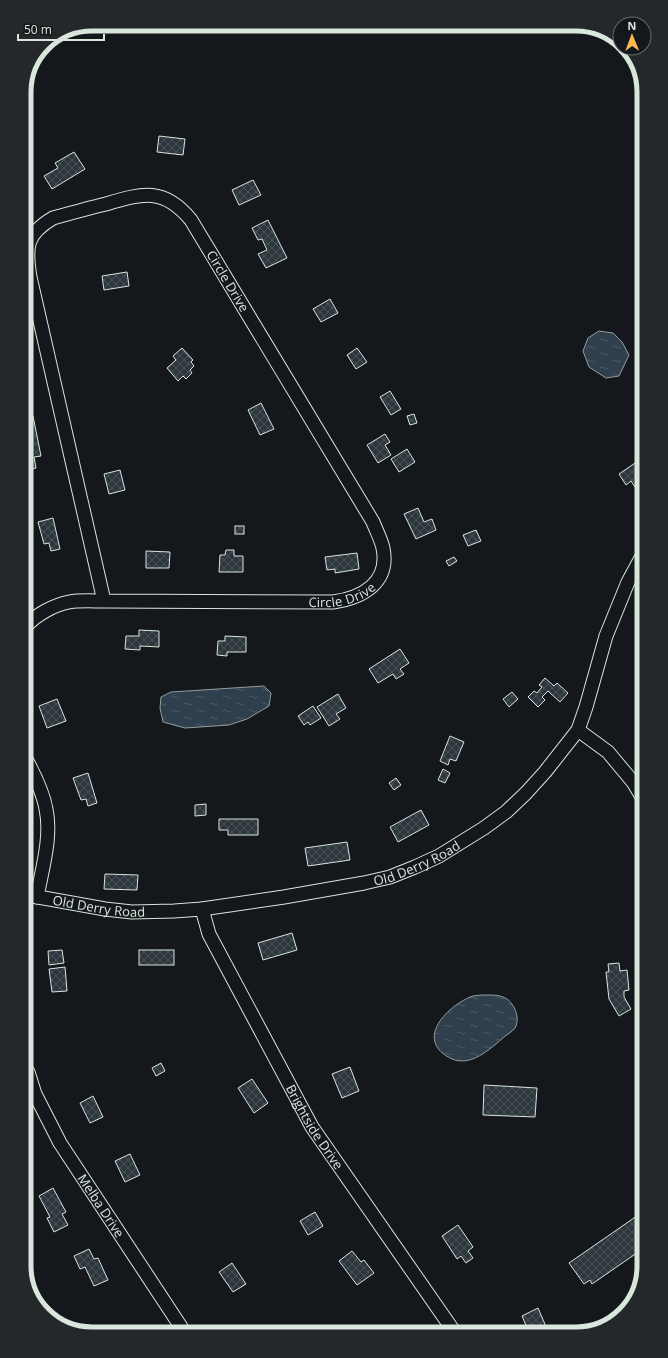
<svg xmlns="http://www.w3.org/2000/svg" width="668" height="1358" viewBox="0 0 668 1358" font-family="'Open Sans',sans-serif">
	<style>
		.water { fill: url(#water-ripples); stroke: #939e99 }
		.building { fill: url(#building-cross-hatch); stroke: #d8e6dc }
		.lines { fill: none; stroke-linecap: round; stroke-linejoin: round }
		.minor-casing { stroke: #d8e6dc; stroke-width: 15 }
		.minor { stroke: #14181c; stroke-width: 13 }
		.labels { text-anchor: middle; stroke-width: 3; stroke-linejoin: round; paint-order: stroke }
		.street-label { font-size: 13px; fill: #d8e6dc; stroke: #14181c }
		.rim { fill: none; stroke: #d8e6dc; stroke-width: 5 }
	</style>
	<defs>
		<pattern id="water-ripples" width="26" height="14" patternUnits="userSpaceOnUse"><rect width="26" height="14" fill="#2f3f4d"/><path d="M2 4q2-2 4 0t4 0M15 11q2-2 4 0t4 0" fill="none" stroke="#4c5b66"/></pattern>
		<pattern id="building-cross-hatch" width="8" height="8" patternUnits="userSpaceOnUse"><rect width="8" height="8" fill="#2c363c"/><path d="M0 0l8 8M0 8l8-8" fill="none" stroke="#4a5358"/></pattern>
	</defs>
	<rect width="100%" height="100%" fill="#14181c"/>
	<g class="water">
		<path d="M599,331L613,333L622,342L629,355L619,376L606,378L589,367L583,351L588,338Z"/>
		<path d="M264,686L271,693L269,706L247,719L229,725L185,728L163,722L160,708L161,697L171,692Z"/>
		<path d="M488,995C493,995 499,995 503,997C514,1001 521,1018 515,1028C512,1032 506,1035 503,1038C490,1049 471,1067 452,1059C414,1041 445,1008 470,997C475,995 482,995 488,995Z"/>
	</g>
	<g class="building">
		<path d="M159,136L185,139L183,155L157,152Z"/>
		<path d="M74,152L85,169L52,189L44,176L58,168L55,163Z"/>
		<path d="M253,180L261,195L239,205L232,190Z"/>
		<path d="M268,220L287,258L266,268L258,254L267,250L262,239L258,240L252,228Z"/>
		<path d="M127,272L129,286L104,290L102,276Z"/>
		<path d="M330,299L338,313L321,322L313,309Z"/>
		<path d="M182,348L193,360L191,362L194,366L190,370L192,373L186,379L183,376L178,381L167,368L176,360L173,356Z"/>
		<path d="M357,348L367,362L356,369L347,355Z"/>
		<path d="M390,391L401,409L391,415L380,397Z"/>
		<path d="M261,403L274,429L260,435L248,410Z"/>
		<path d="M414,414L417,423L410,425L407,416Z"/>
		<path d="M33,416L41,456L34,457L36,468L26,470V457H29L26,440L25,418Z"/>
		<path d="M385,434L390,442L385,445L391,455L378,463L367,445Z"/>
		<path d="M407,449L415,462L399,472L391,459Z"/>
		<path d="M641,459V488L637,490L631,481L626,485L619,474Z"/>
		<path d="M120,470L125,490L109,494L104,474Z"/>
		<path d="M418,508L424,522L432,519L436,530L416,539L404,514Z"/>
		<path d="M53,518L60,549L51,551L49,543L44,544L38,522Z"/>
		<rect x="235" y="526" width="9" height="8"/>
		<path d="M476,530L481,541L468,546L463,535Z"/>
		<path d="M226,550H234V556H243V572H219L220,555H225Z"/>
		<path d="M146,551L170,552L169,568H146Z"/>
		<path d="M357,553L359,569L335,573V569L327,570L325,557Z"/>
		<path d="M454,557L457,561L449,566L446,561Z"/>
		<path d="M139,630L159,631V647L140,646V650L125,649L126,636H139Z"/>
		<path d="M225,636L246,637V652H227V656L217,655L218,641H225Z"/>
		<path d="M400,649L409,663L400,669L404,674L396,679L393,674L378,683L369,669Z"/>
		<path d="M545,678L554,686L557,683L568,693L560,702L548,691L542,697L545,700L538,707L528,697L534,691L537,693L542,687L539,685Z"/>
		<path d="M512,692L518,699L509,707L503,699Z"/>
		<path d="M338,694L346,708L336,714L340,719L329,726L317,707Z"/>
		<path d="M57,699L66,721L47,728L39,706Z"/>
		<path d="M313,706L321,718L310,725L308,722L304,725L298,716Z"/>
		<path d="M450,736L464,742L456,761L450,759L448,765L440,761Z"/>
		<path d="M443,769L450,773L445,783L438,780Z"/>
		<path d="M88,773L97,803L88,806L86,799L81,800L73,778Z"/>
		<path d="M396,778L401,785L394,790L389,783Z"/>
		<path d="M206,804V815L195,816V805Z"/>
		<path d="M421,810L429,825L398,842L390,827Z"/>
		<path d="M219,819H258V835H228V830H219Z"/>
		<path d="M347,842L350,860L308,866L305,848Z"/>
		<path d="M105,874L138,875L137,890L104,889Z"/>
		<path d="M292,933L297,950L263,960L258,943Z"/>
		<path d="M62,950L64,963L49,965L48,951Z"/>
		<rect x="139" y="950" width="35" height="15"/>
		<path d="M619,963L620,971L627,970L629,990L624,991V997L631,1009L619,1016L609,999L606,972H609L608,964Z"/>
		<path d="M65,967L67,991L52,992L49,969Z"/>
		<path d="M161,1063L165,1071L156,1076L152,1068Z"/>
		<path d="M350,1067L359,1091L342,1098L332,1074Z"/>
		<path d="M252,1079L268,1103L254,1113L238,1088Z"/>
		<path d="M484,1085L537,1088L535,1117L483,1115Z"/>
		<path d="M93,1096L103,1117L90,1123L80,1103Z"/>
		<path d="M130,1154L140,1175L125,1182L115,1161Z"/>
		<path d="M53,1188L66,1212L62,1214L68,1225L54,1232L47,1218L50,1217L39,1196Z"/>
		<path d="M644,1211V1248L592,1284L590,1280L584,1284L569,1263Z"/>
		<path d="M315,1212L323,1226L308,1235L300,1221Z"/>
		<path d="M458,1225L473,1247L468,1251L473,1258L466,1263L461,1256L457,1259L442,1236Z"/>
		<path d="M89,1249L94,1259L98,1258L108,1280L94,1286L85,1267L80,1269L74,1256Z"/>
		<path d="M352,1251L361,1262L364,1260L374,1273L357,1285L339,1261Z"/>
		<path d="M232,1263L246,1284L233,1292L219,1272Z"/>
		<path d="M538,1308L547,1329L528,1330L522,1316Z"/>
	</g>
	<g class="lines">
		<defs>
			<g id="minor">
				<path id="s1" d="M26,626C37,614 54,605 69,602C80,600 93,601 104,601L333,602C362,598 390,583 383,548C381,539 376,530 373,522L191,220C164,187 143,193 106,204C89,208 71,213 53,218C26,234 25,247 30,277L104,601"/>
				<path d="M578,730L608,752L633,782L642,797"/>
				<path d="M27,761C35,776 43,792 46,809C52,837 42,869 37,897"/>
				<path id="s2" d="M27,895L105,909L132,912L174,911L202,909L284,897L364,883L390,877L415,867L439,856L484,828L506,812L526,793L545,772L578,730L586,707L606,636L628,582L641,558"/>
				<path id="s3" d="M202,909L209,934L312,1127L453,1330"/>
				<path id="s4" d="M28,1072L35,1094L60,1143L185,1333"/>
			</g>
		</defs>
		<use href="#minor" class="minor-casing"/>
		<use href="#minor" class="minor"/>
	</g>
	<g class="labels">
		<g class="street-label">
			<text transform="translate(228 281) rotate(59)" y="5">Circle Drive</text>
			<text dy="5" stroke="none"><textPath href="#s1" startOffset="324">Circle Drive</textPath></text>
			<text dy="5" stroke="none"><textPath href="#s2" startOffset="397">Old Derry Road</textPath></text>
			<text dy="5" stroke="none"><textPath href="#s2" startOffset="73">Old Derry Road</textPath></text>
			<text dy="5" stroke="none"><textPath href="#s3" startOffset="246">Brightside Drive</textPath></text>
			<text dy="5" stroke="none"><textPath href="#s4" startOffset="153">Melba Drive</textPath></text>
		</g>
	</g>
	<path d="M0 0H668V1358H0ZM92 31H576A61 61 0 0 1 637 92V1266A61 61 0 0 1 576 1327H92A61 61 0 0 1 31 1266V92A61 61 0 0 1 92 31Z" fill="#24282b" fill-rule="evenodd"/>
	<path class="rim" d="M92 31H576A61 61 0 0 1 637 92V1266A61 61 0 0 1 576 1327H92A61 61 0 0 1 31 1266V92A61 61 0 0 1 92 31Z"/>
	<g transform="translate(632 36) rotate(359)"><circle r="19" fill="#14181c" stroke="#626a69"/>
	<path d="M0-3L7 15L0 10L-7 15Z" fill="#ffb74d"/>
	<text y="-6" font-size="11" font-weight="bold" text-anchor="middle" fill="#d8e6dc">N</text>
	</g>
	<path d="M18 34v6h86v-6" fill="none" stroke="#d8e6dc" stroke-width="2"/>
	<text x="24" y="34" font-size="12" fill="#d8e6dc" stroke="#14181c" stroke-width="3" paint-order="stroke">50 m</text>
</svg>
